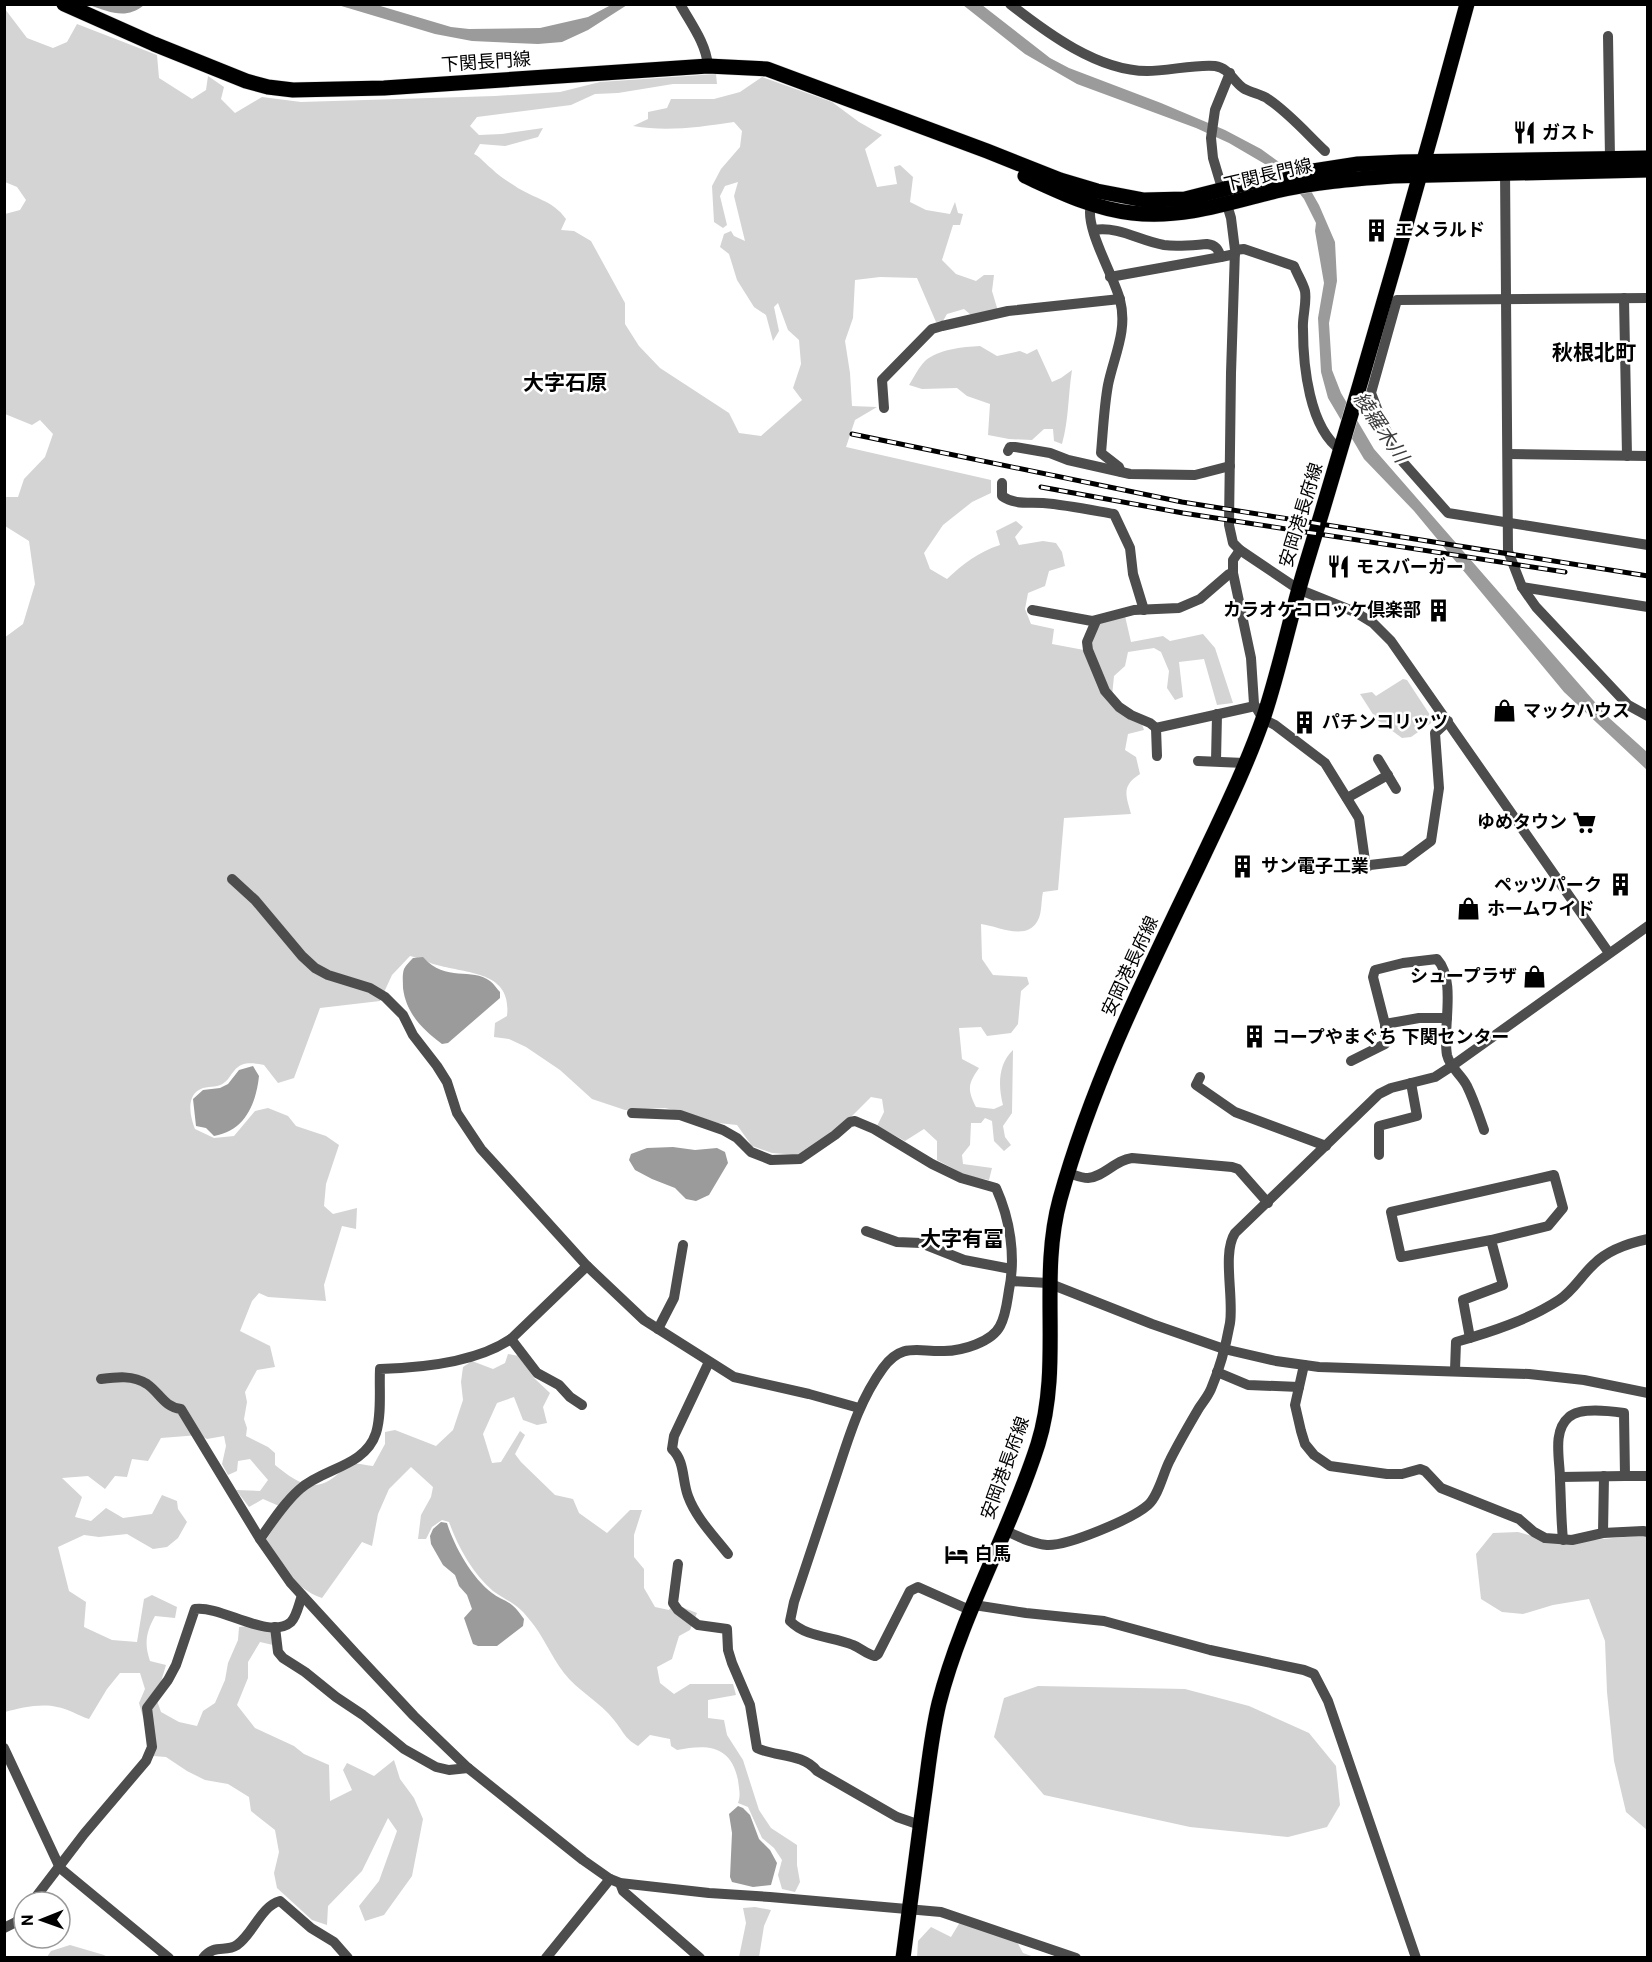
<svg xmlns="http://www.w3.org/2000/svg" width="1652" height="1962" viewBox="0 0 1652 1962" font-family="Roboto,'Noto Sans JP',sans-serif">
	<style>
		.green { fill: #d4d4d4 }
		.water { fill: #9b9b9b }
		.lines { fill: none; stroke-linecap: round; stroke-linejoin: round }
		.major-casing { stroke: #dbdbdb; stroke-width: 16 }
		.minor { stroke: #4d4d4d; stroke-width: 10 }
		.major { stroke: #000; stroke-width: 15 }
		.rail-casing { stroke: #000; stroke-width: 5 }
		.rail { stroke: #fff; stroke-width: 3; stroke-dasharray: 9; stroke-linecap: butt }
		.labels { text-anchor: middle; stroke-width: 5; stroke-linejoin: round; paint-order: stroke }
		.street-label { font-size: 18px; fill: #000; stroke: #fff }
		.poi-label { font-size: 18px; font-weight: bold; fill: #000; stroke: #fff; text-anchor: start }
		.water-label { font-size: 20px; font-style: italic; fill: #3c3c3c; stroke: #fff }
		.quarter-label { font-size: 21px; font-weight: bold; fill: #000; stroke: #fff }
	</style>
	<rect width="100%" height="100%" fill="#fff"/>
	<g class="green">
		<path d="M5,9L27,38L53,48L67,42L77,24L157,55L159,78L192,99L206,90L208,76L224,87L221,99L235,113L262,97L301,102L495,96L560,92L600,82L716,74L717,84H673L618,93L595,94L571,105L477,117L470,126L479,135L502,134L543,128L538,137L505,146L480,144L474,154C482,158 485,164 492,169C499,176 507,181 515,186C532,198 553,200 566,219L561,230L574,231L591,241L625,303V324L639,346L660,368L729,413L739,433L761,436L802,400L793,388L801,364L799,340L788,330L778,303L774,307L779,331L773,341L766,315L754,307L737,280L729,254L720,247L724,234L731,231L734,236L745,241L734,196L738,182L725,186L720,196L727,225L723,228L714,222L712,186L721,169L740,147L742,131L734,122C700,127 667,132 633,126L648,119V112L667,108L671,99H714L740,92L762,77L832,102L859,122L882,135L865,149L877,187L897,184L894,167L900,165L913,177L910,202L926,210L950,214L955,202L958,213L963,214L960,225H953L942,260L956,274L976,281L984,275H994L992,291L998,311L971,315L964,309L947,314L943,321L936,322L917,278L880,277L855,280L853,318L845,341L850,373L852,406L877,407L855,420L846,447L991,480V493L972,502L943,525L924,553L930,569L947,579C963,564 978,552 1000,545L996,531L1016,521L1023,527L1015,537L1019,545L1043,541L1056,543L1062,552L1065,566L1049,571L1045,586L1028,593L1025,609L1031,624L1054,629L1052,644L1084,650L1098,624L1125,616L1131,642L1163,636L1170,641L1203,634L1215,648L1233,703L1217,705L1204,659L1179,662L1183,697L1175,700L1167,688L1169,671L1161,652L1154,648L1128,652L1125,666L1114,676L1112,696L1141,721L1144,730L1128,734L1125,750L1136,757L1140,774C1121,786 1126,795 1131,814L1064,818L1058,890L1043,892C1041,900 1042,913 1038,920C1027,942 998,926 981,924L982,959L993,975L1027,977L1029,984L1021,991L1018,1024L1011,1033L987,1036L981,1027L959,1028L962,1059L979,1068C968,1084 967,1089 976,1107L994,1109L1003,1105C998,1086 998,1064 1013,1050L1012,1113L1003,1126L1005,1137L1011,1145L1004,1151L994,1141L992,1121L985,1118L981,1123H971L970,1145L962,1155L963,1164L992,1168L989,1180L967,1176L937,1160V1141L924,1129L905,1141L877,1126L884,1112L882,1099L871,1097L845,1123L799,1155L772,1153L752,1146L737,1125L718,1123L687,1113L665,1108L625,1110L592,1099L560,1070L526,1047L509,1039L494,1037L495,1023L507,1016C512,973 472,974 441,966C430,964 421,958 410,956L392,975L380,1001L320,1008L294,1078L278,1083L264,1065C253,1063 242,1061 234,1071C231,1074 229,1079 225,1082C218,1088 211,1086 203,1088C185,1094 190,1116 195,1129L214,1138L234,1136L255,1111L268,1108L288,1116L296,1126L326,1136L339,1145L326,1184L324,1206L333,1214L357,1208L356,1229L342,1226L324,1285L326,1301L268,1297L259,1293L252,1301L240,1331L270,1346L275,1367L257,1370L245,1392L247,1402L244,1419L247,1428L246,1436L268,1447L275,1453V1465C291,1478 310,1493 330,1480C338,1475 345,1466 354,1464C359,1463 367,1466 373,1466L385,1444V1432L395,1430L436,1446L453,1430L463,1400L461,1382L463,1367L472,1361L493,1369L505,1363L508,1354L519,1356L534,1378L550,1393L543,1407L547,1423L537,1425L523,1420L514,1397L497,1403L483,1434L492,1463L501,1462L520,1431L525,1435L515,1454L521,1462L555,1495L573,1499L579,1513L607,1533L630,1510H642L634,1535V1557L644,1569V1588L655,1607L669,1610L672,1606H679L697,1613L690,1630L679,1636L672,1659L657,1667L660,1683L674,1694L690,1684H733L736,1695L708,1700V1718L724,1720L727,1735L743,1760L759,1810L771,1828L797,1845V1865L800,1882L795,1892L782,1889L778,1875L782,1860L774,1848L762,1838L748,1807L738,1803C741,1795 739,1789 738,1780C731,1745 707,1744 677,1750L671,1746L670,1739L650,1735L638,1746C624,1738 624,1732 614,1720C600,1702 578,1691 564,1673C551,1656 543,1635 529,1619C516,1602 508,1602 493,1591C473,1574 458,1547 449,1522L442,1520L432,1527L426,1539H418L421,1515L431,1497L433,1487L411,1467L389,1489L378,1514L372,1546L362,1542L322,1598C293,1588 283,1565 266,1540L286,1509L263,1499L249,1507L236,1490L260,1491L268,1480L250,1459L238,1461L237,1471L228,1475L222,1464L226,1446L224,1436L207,1439L199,1435L161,1438L148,1461L132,1459L127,1477L115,1476L105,1489L88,1476L62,1478L82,1497L75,1517L91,1521L106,1508L123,1518L152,1514L162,1495L177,1501L178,1509L187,1522L178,1538L167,1547L153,1549L127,1534L99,1537L84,1535L58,1547L69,1591L86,1602L84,1627L112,1640L137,1642L144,1599L152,1595L177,1607L175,1618L155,1616C146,1632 144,1644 150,1661L166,1665L156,1698L161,1712L179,1722L197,1726L203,1711L215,1703L225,1680L228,1663L238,1640L239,1627L247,1626L272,1629L273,1645L260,1642L248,1662V1678L237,1705L255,1728L294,1746L304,1754L329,1765L330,1801L352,1790L343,1770L347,1763L374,1776L394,1760L400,1779L414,1798L423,1819L412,1876L384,1915L365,1921L359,1906L379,1881L397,1831L388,1818L362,1871L328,1906L327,1925L312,1920L277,1888L274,1873L279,1852L275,1830L251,1811L249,1797L228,1784L205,1780L187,1771L166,1757L153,1756L156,1739L143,1717L139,1703L145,1689L140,1673H120L107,1689L89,1719C79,1716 67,1708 57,1707C40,1703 21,1708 5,1712L4,638L23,624L35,584L29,541L5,526V497H18L24,479L45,457L53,434L40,420L32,425L5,414V214L20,210L26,200L17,187L5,182Z"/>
		<path d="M980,346L997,356L1020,351L1027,354L1037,349L1052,382L1061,378L1072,370C1068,395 1069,419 1062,444L1054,441L1053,429H1044L1032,440L1009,439L988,435L990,404L967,396L957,388L922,389L909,385C914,377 919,367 925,361C939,349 962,347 980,346Z"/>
		<path d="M1403,679L1407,680L1434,721L1411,737L1402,738L1376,719L1360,694L1372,692L1376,696Z"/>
		<path d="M1518,1532L1558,1543L1647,1535V1830L1626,1812L1614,1761L1607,1692L1605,1641L1589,1599L1553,1605L1523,1614L1502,1612L1481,1599L1476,1554L1493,1533Z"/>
		<path d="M1038,1686L1185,1689L1249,1706L1309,1733L1336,1766L1340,1805L1327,1827L1288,1837L1190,1827L1044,1795L994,1737L1004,1698Z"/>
		<path d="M755,1907L771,1910L764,1926L759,1957H739L746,1923L743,1908Z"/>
		<path d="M960,1922L1016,1940L1023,1953L1034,1957L917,1958L918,1941L931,1927L951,1937Z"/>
		<path d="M70,1945L104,1955L107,1957H47L51,1951Z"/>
	</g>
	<g class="water">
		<path d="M89,5L144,4V5C126,20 110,12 89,5Z"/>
		<path d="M338,5H377L451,27L469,29L540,28L588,17L611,5H627L588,30L562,42L538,44L472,41L435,34Z"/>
		<path d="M963,5H982L1050,58L1069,68L1161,103L1225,130L1261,149L1298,176L1311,191L1319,205L1335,242L1337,281L1329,323L1332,370L1341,393L1374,449L1607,716L1647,752V770L1564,692L1414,511L1364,459L1328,398L1321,372L1318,318L1324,283L1315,231L1316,223L1304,199L1293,185L1270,167L1229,143L1196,128L1077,84L1025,54Z"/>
		<path d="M423,957C446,983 472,967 490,981C494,984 497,989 500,992V998L448,1043L442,1044C422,1029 406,1013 403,988C403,982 402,975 404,969C406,965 410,961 413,958Z"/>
		<path d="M253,1066L259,1076C256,1104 245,1131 214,1136L206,1128L196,1126L193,1099L203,1090L220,1088L228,1084L239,1070Z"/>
		<path d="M673,1147L695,1150L717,1148L725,1152L728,1163L709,1195L696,1201L686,1199L675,1188L652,1179L635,1170L629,1160L631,1154L647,1148Z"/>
		<path d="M441,1522L447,1523C454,1546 472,1578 492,1593C498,1598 506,1600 512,1605C517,1609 521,1615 524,1619L523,1626L497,1646H478L473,1644L464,1618L472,1609L467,1595L459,1586L455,1575L443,1565L431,1544L430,1536L433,1529Z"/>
		<path d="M738,1806L743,1808L750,1815L759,1839L770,1850L777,1863L771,1885L753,1887L732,1882L730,1877L732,1833L729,1814Z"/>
	</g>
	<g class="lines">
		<defs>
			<g id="major">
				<path d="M64,4L154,44L246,81L268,87L293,90L384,88L708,66L767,69L987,151L1060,180L1097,191L1144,200L1185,199L1268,178L1358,164L1401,162L1648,158"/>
				<path d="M1025,176C1060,192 1094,209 1132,213C1182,219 1228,203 1276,191C1314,182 1353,179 1393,176L1648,170"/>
				<path d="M903,1958C910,1907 916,1856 923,1805C928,1771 931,1736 939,1703C962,1613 1010,1532 1038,1444C1063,1364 1038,1279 1060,1199C1092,1083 1146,975 1198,867C1221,818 1246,768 1264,716C1280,668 1290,617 1305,568C1362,381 1416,193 1467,4"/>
			</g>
		</defs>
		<use href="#major" class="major-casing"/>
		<g class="minor">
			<path d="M680,4C691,24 706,43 708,66"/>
			<path d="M1010,4C1047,33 1098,71 1147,71C1167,71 1197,64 1215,66C1229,68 1233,81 1243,88C1251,93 1261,94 1268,99C1289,113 1307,134 1325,151"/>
			<path d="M1608,36L1610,158"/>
			<path d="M1230,73L1215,110L1211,138L1213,158L1231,218L1235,250L1231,373L1229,525L1233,543L1240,550L1298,589L1355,612L1373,623L1391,641L1609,953"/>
			<path d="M1505,169L1508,551L1522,587L1536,607L1628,705L1648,716"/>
			<path d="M1091,205C1084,227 1114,276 1120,300C1128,330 1114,356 1108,385C1104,407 1103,431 1101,453L1119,467L1121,472"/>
			<path d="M1094,230C1119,226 1140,241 1164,245C1178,247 1193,245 1207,244C1216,245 1218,249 1221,257L1235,254"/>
			<path d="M1235,250L1244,249L1294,266C1297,274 1303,283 1305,291C1307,304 1302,317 1303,329C1303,364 1309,429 1341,450"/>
			<path d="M1110,277L1221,257"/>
			<path d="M1624,298L1627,456"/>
			<path d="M1648,298L1397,300L1371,393L1383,424L1402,461L1448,513L1648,545"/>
			<path d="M884,408L882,380L932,329L942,326L1008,311L1120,299"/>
			<path d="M1008,451L1010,447H1015L1050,453L1068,460L1130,474L1195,475L1230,466"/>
			<path d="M1508,454L1648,456"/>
			<path d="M1002,483V496C1014,505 1029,502 1043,503C1067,505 1091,510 1114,514L1130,548L1133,574L1144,610"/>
			<path d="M1240,550L1233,560V573L1251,658L1254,704L1263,719L1275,725L1325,763L1359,818L1366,868L1370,865L1404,861L1431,841L1439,788L1435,733L1448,721"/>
			<path d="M1522,587L1648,607"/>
			<path d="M1032,610L1092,621L1134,610L1179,608L1200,599L1229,574L1233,573"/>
			<path d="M1096,621L1087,642L1088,650L1105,691L1119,707L1131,715L1150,723L1156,728"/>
			<path d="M1157,756L1156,728L1255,706"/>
			<path d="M1378,759L1396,789"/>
			<path d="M1198,761L1244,763"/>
			<path d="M1216,761L1217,714"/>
			<path d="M1347,798L1388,775"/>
			<path d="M232,879L255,900L302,956L315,968L328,975L370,988L385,997L403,1015L413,1035L437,1066L447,1082L457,1113L481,1149L587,1266L644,1320L734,1377L809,1394L859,1408"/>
			<path d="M1385,1024L1419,1018H1447"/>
			<path d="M1351,1061L1385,1044V1024L1373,977L1375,970L1403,963L1437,959C1457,981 1442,1028 1447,1055C1450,1068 1462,1075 1467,1086C1474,1100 1479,1116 1484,1130"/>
			<path d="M1200,1077L1196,1085L1235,1112L1326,1146"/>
			<path d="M632,1113L680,1115L723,1130L737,1138L751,1152L771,1160L800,1159L835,1135L850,1122L855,1121L874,1129L932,1164L961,1178L996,1188C1010,1219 1016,1256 1009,1290C1007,1302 1006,1315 1000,1326C992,1342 962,1351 944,1351C918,1352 902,1342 883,1368C859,1401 849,1437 836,1476C822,1518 808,1560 794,1602L790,1621C807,1638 832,1636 853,1645C861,1648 866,1654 875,1656L878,1654L910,1591L918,1587L972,1611"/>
			<path d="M1379,1155V1126L1417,1116L1411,1083"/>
			<path d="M1068,1173C1075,1175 1081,1178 1088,1178C1104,1177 1115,1160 1132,1158L1232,1167L1238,1169L1268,1203"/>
			<path d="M866,1231L897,1242L921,1243L964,1260L1011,1269"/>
			<path d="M1011,1281L1048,1283L1152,1324L1224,1349L1276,1361L1319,1367L1529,1374L1584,1380L1648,1393"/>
			<path d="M658,1329L674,1298L683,1245"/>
			<path d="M1470,1338L1463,1300L1503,1285L1491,1240L1548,1226L1563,1208L1554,1175L1391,1212L1401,1257L1491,1240"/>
			<path d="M511,1339L537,1373L559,1385L570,1397L582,1405"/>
			<path d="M709,1362L674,1436L672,1449C685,1461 682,1480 688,1496C696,1518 714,1536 728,1554"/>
			<path d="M1304,1365L1295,1405L1301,1431L1305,1444L1314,1455L1330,1466L1387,1474H1402L1420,1469L1425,1471L1441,1488L1519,1519L1534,1532L1545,1538L1572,1540L1603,1533L1643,1531L1648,1532"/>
			<path d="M1455,1370L1456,1342C1491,1332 1528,1320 1559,1300C1573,1291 1581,1276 1594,1264C1608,1250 1629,1243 1648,1239"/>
			<path d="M1217,1372L1248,1385L1299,1387"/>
			<path d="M101,1379C117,1377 133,1375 147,1384C160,1393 164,1407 181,1409L260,1539L290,1582L355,1653L414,1716L468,1768L583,1860L610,1879L620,1883L709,1893L770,1897L941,1912L1076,1958"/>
			<path d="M1560,1477L1625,1476"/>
			<path d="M1004,1530C1018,1536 1032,1544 1047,1545C1068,1546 1132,1519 1148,1505C1159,1495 1163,1473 1170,1460C1179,1442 1189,1425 1199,1408C1203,1402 1208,1396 1211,1389C1220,1368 1226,1345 1230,1323C1234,1297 1222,1253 1235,1233L1379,1094L1391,1088L1435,1077L1452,1066L1648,926"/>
			<path d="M1603,1533L1604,1476"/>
			<path d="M260,1539C272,1522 284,1503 300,1489C323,1468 365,1467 376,1433C382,1414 379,1389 380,1369C421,1368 477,1362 511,1339L587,1266"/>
			<path d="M1563,1540C1561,1519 1561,1500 1560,1479C1560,1460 1552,1431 1569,1417C1580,1407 1610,1411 1624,1413L1625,1476H1648"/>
			<path d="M678,1564L673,1603L678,1610L698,1625L727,1629L728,1650L732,1663L750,1705L757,1748C775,1757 803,1753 817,1771L897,1817L920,1825"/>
			<path d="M974,1605L1026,1613L1104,1621L1210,1650L1304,1670L1314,1674L1328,1701L1416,1958"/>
			<path d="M275,1627L278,1652L283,1658L305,1672L336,1697L363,1715L404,1749L436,1767L449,1770L468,1768"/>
			<path d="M4,1748L60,1868L169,1958"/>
			<path d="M620,1883L623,1891L700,1958"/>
			<path d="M32,1902L84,1834L146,1761L152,1747L147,1708L168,1680L176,1665L195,1609C221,1605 269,1641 291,1622C297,1616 299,1603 302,1596"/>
			<path d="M4,1928L16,1922L24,1912"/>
			<path d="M203,1958C215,1943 225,1953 237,1945C253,1934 261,1906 280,1901L311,1928L334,1942L348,1958"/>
			<path d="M546,1958L610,1879"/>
		</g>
		<use href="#major" class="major"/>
		<defs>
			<g id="rail">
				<path d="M852,434L1182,502L1648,576"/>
				<path d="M1041,487L1183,513L1565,572"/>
			</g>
		</defs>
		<use href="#rail" class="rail-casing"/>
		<use href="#rail" class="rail"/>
	</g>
	<defs>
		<symbol id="restaurant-bare" viewBox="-9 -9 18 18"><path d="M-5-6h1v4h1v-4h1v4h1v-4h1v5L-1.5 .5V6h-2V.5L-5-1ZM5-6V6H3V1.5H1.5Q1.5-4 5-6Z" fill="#000" stroke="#fff" stroke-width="2.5" paint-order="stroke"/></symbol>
		<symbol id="building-bare" viewBox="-9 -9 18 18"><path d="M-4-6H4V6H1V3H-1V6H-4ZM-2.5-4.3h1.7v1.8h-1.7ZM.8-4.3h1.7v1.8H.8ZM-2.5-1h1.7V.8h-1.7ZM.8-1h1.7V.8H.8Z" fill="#000" stroke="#fff" stroke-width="2.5" paint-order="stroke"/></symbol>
		<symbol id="shop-bare" viewBox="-9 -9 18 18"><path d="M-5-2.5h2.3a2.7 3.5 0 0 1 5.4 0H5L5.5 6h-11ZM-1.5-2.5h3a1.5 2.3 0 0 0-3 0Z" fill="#000" stroke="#fff" stroke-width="2.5" paint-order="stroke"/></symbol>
		<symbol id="supermarket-bare" viewBox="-9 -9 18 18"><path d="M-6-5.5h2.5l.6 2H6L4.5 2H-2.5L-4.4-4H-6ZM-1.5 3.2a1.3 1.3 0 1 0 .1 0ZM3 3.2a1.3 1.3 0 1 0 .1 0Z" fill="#000" stroke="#fff" stroke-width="2.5" paint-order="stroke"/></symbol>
		<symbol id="hotel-bare" viewBox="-9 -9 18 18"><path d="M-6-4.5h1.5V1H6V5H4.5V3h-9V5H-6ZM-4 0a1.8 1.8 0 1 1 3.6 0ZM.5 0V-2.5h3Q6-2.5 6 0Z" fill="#000" stroke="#fff" stroke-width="2.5" paint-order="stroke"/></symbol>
	</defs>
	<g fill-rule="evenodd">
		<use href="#restaurant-bare" x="1508" y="116" width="33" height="33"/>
		<use href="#building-bare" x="1360" y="214" width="33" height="33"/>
		<use href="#restaurant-bare" x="1322" y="550" width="33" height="33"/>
		<use href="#building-bare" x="1422" y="594" width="33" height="33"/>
		<use href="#shop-bare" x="1488" y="694" width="33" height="33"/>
		<use href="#building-bare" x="1288" y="706" width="33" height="33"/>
		<use href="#supermarket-bare" x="1568" y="806" width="33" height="33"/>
		<use href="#building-bare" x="1226" y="850" width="33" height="33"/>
		<use href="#building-bare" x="1604" y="868" width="33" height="33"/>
		<use href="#shop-bare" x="1452" y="892" width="33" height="33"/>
		<use href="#shop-bare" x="1518" y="960" width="33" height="33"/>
		<use href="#building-bare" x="1238" y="1020" width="33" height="33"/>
		<use href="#hotel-bare" x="940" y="1538" width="33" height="33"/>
	</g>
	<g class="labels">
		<g class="street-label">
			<text transform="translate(486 62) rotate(-4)" y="6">下関長門線</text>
			<text transform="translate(1268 175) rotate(-13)" y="6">下関長門線</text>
			<text transform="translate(1301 515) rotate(-73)" y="6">安岡港長府線</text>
			<text transform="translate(1130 966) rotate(-65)" y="6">安岡港長府線</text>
			<text transform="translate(1005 1468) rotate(-70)" y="6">安岡港長府線</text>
		</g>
		<g class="poi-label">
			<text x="1542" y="139">ガスト</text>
			<text x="1395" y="236">エメラルド</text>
			<text x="1356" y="573">モスバーガー</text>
			<text x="1421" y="616" text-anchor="end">カラオケコロッケ倶楽部</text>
			<text x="1523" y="717">マックハウス</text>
			<text x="1322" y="728">パチンコリッツ</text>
			<text x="1567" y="828" text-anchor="end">ゆめタウン</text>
			<text x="1261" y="872">サン電子工業</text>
			<text x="1602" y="891" text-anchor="end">ペッツパーク</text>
			<text x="1487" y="915">ホームワイド</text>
			<text x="1517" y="982" text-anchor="end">シュープラザ</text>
			<text x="1272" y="1043">コープやまぐち 下関センター</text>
			<text x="975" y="1560">白馬</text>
		</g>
		<g class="water-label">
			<text transform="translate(1381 427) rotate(56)" y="7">綾羅木川</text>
		</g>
		<g class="quarter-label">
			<text x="1594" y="360">秋根北町</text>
			<text x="565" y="390">大字石原</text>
			<text x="962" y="1246">大字有冨</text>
		</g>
	</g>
	<rect width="1652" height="1962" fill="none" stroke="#000000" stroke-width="12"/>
	<g transform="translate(42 1920) rotate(269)"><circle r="28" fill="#ffffff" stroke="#999999" stroke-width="1.5"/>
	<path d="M0-4.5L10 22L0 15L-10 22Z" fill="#000000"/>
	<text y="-9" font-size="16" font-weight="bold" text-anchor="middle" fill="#000000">N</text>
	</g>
</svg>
